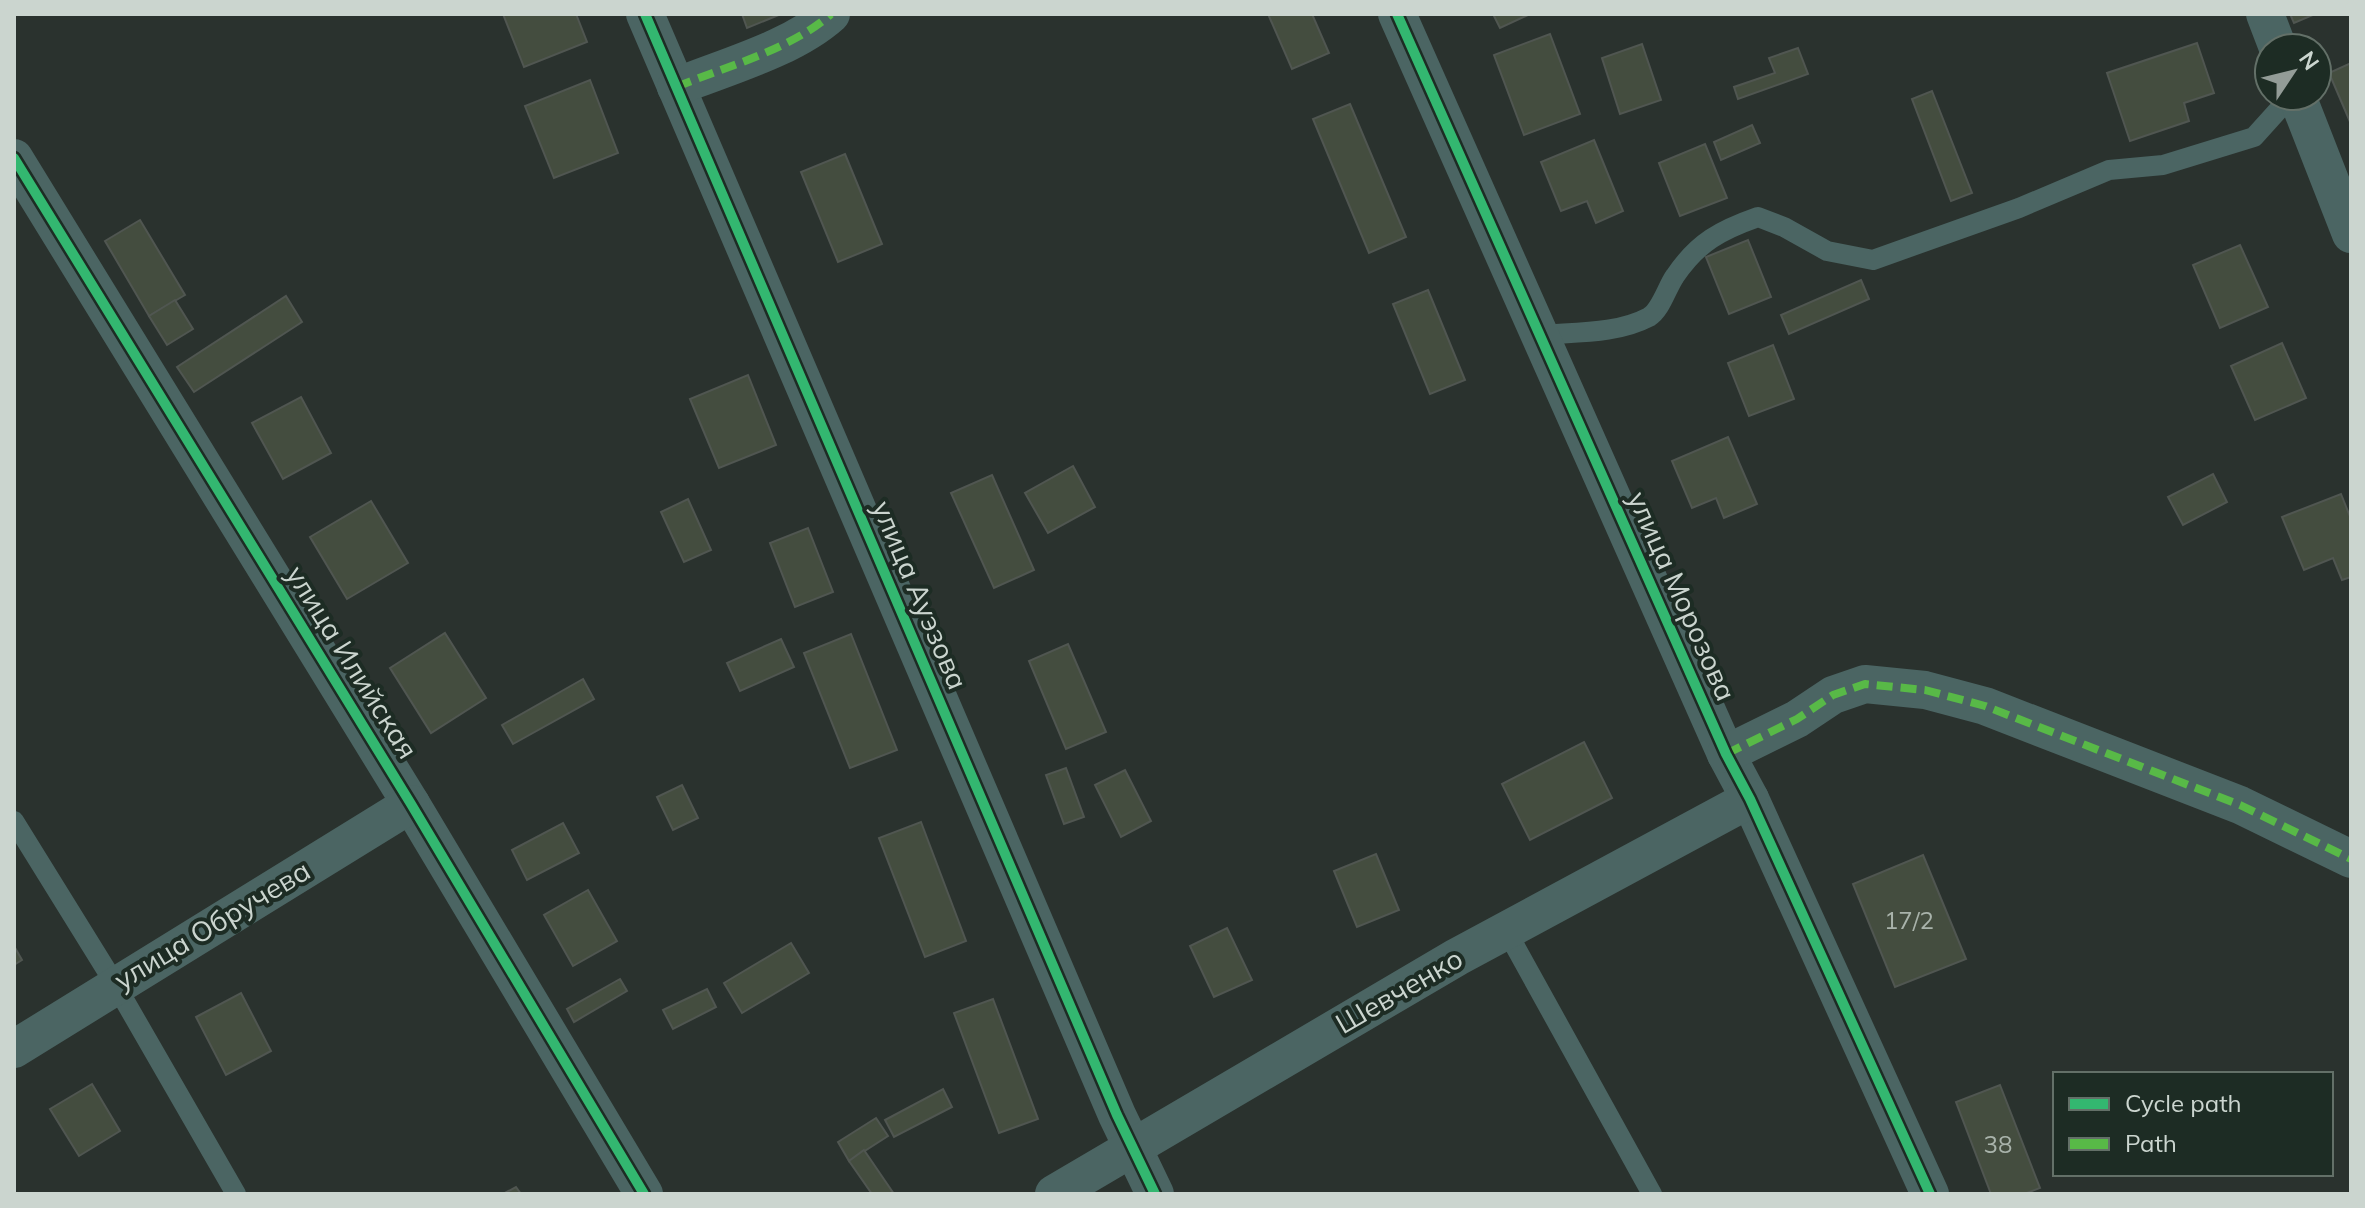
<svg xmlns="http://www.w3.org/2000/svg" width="2365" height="1208" viewBox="0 0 2365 1208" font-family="Mulish,sans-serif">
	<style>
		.building { fill: #444d3f; stroke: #505651; stroke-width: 2 }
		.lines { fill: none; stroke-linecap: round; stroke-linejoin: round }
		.service { stroke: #4b6563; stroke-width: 20 }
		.minor { stroke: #4b6563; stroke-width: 38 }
		.quiet { stroke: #58b947; stroke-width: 8; stroke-dasharray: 16 8; stroke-linecap: butt }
		.cycleway-casing { stroke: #1d2c24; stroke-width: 15 }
		.cycleway { stroke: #33b770; stroke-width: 10 }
		.labels { text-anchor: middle; stroke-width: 8; stroke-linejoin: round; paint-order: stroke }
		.number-label { font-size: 24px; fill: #a9b3ab }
		.street-label { font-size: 28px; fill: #cbd5cf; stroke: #1d2c24 }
	</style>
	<rect width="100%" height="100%" fill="#2a322e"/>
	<g class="building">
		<path d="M503,14H576L587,42L524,67Z"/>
		<path d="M742,14H781L747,28Z"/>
		<path d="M1268,14H1312L1329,53L1292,69Z"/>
		<path d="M1493,14H1530L1500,28Z"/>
		<path d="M2290,14H2315L2294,23Z"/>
		<path d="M1550,34L1580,114L1524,135L1494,55Z"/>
		<path d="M2197,43L2214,93L2184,103L2189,121L2130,141L2107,73Z"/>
		<path d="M1642,44L1661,100L1620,114L1602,58Z"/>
		<path d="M1798,48L1808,74L1738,99L1734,87L1775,73L1769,58Z"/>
		<path d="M2351,63V124L2329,73Z"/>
		<path d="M590,80L618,153L554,178L525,106Z"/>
		<path d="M1932,91L1972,193L1951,201L1912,99Z"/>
		<path d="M1350,104L1406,237L1369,253L1313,119Z"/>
		<path d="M1752,125L1760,143L1721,160L1714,142Z"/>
		<path d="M1594,140L1623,211L1596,223L1587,201L1561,211L1541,162Z"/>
		<path d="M1705,144L1727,198L1680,216L1659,163Z"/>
		<path d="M845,154L882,244L838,262L801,172Z"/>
		<path d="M140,220L185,295L149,316L105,241Z"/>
		<path d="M1748,240L1771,297L1729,314L1706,257Z"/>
		<path d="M2240,245L2268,307L2220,328L2193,265Z"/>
		<path d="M1861,280L1869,299L1789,334L1781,315Z"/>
		<path d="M1428,290L1465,380L1430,394L1393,304Z"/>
		<path d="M286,296L302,322L194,392L177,367Z"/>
		<path d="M175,300L193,329L167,345L149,316Z"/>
		<path d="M2282,343L2306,398L2255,420L2231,366Z"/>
		<path d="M1773,345L1794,399L1749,416L1728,363Z"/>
		<path d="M748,375L776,445L719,468L690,399Z"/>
		<path d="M301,397L331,453L283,479L252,423Z"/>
		<path d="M1728,437L1757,504L1724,518L1716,498L1692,508L1672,461Z"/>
		<path d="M1073,466L1095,507L1048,533L1025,493Z"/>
		<path d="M2213,474L2227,502L2183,525L2168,497Z"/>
		<path d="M992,475L1034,570L994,588L951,493Z"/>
		<path d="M2341,494L2351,519V577L2342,580L2333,558L2304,570L2282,517Z"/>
		<path d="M688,499L711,550L684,562L661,512Z"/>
		<path d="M371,501L408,563L347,599L310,537Z"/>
		<path d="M808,528L833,592L795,607L770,543Z"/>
		<path d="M445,633L486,698L431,733L390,668Z"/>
		<path d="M851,634L897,750L850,768L804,653Z"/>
		<path d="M781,639L794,667L740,691L727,663Z"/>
		<path d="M1068,644L1106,732L1066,749L1029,661Z"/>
		<path d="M583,679L594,699L513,744L502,725Z"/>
		<path d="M1584,742L1612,798L1530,840L1502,784Z"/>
		<path d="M1066,768L1084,817L1064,824L1046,775Z"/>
		<path d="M1125,770L1151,821L1121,837L1095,785Z"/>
		<path d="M682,785L698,818L673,830L657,797Z"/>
		<path d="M921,822L966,941L925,957L879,838Z"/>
		<path d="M563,823L579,853L527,880L512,850Z"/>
		<path d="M1376,854L1399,910L1357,927L1334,871Z"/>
		<path d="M1923,855L1966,959L1895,987L1853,884Z"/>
		<path d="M588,890L617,941L573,966L544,915Z"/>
		<path d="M1227,928L1252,980L1214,997L1190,946Z"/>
		<path d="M791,943L809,973L742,1013L724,983Z"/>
		<path d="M14,946L22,960L14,965Z"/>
		<path d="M620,979L627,991L574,1022L567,1009Z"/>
		<path d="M707,989L716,1007L673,1029L663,1010Z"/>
		<path d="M241,993L271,1051L226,1075L196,1017Z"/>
		<path d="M993,999L1038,1119L999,1133L954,1013Z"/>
		<path d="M92,1084L120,1131L79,1156L50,1109Z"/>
		<path d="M2000,1085L2040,1188L2024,1194H1991L1956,1102Z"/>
		<path d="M943,1089L952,1107L894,1137L885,1120Z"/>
		<path d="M876,1118L888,1136L849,1161L838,1142Z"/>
		<path d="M864,1150L894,1194H872L849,1161Z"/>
		<path d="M516,1187L521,1194H503Z"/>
	</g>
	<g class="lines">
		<g class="service">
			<path d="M1540,335C1576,332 1617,334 1649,317C1661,310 1667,287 1675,276C1698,242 1721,230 1758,217L1784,227L1827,251L1873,260L2019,208L2109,170L2163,165L2254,137L2282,106L2284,96"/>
			<path d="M14,821L115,984L236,1194"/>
			<path d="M1506,930L1652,1194"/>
		</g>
		<g class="minor">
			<path d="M645,14L1117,1115L1155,1194"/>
			<path d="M1397,14L1726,754L1750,799L1930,1194"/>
			<path d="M2265,14L2278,48"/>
			<path d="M676,87C725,67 792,49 831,14"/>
			<path d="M2297,96L2351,234"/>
			<path d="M14,158L411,804L644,1194"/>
			<path d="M1726,754L1797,719L1833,695L1865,684L1925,690L1985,706L2240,805L2351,859"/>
			<path d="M14,1049L411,804"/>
			<path d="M1054,1194L1457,957L1750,799"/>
		</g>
		<g class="quiet">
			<path d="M676,87C725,67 792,49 831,14"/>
			<path d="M1726,754L1797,719L1833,695L1865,684L1925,690L1985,706L2240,805L2351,859"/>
		</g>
		<defs>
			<g id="cycleway">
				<path d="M645,14L1117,1115L1155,1194"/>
				<path d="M1397,14L1726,754L1750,799L1930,1194"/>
				<path d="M14,158L411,804L644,1194"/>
			</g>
		</defs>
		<use href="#cycleway" class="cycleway-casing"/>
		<use href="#cycleway" class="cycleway"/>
	</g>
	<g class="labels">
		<g class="number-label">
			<text x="1909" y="929">17/2</text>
			<text x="1998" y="1153">38</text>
		</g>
		<g class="street-label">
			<text transform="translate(920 595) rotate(67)" y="10">улица Ауэзова</text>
			<text transform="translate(1682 596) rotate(66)" y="10">улица Морозова</text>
			<text transform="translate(352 662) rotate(58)" y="10">улица Илийская</text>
			<text transform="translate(212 925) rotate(-31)" y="10">улица Обручева</text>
			<text transform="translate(1399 991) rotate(-30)" y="10">Шевченко</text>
		</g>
	</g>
	<rect width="2365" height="1208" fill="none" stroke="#cbd5cf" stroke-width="32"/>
	<rect x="2053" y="1072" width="280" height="104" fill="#1d2c24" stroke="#637068" stroke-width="2"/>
	<rect x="2069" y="1098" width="40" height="12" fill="#33b770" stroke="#637068" stroke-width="2"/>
	<text x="2125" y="1112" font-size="24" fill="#cbd5cf">Cycle path</text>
	<rect x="2069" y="1138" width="40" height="12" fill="#58b947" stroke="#637068" stroke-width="2"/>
	<text x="2125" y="1152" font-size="24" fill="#cbd5cf">Path</text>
	<g transform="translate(2293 72) rotate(55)"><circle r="38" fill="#1d2c24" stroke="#637068" stroke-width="2"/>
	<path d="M0-6L14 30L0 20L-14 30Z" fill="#939c97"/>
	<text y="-12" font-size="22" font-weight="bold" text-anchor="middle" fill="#cbd5cf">N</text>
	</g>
</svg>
